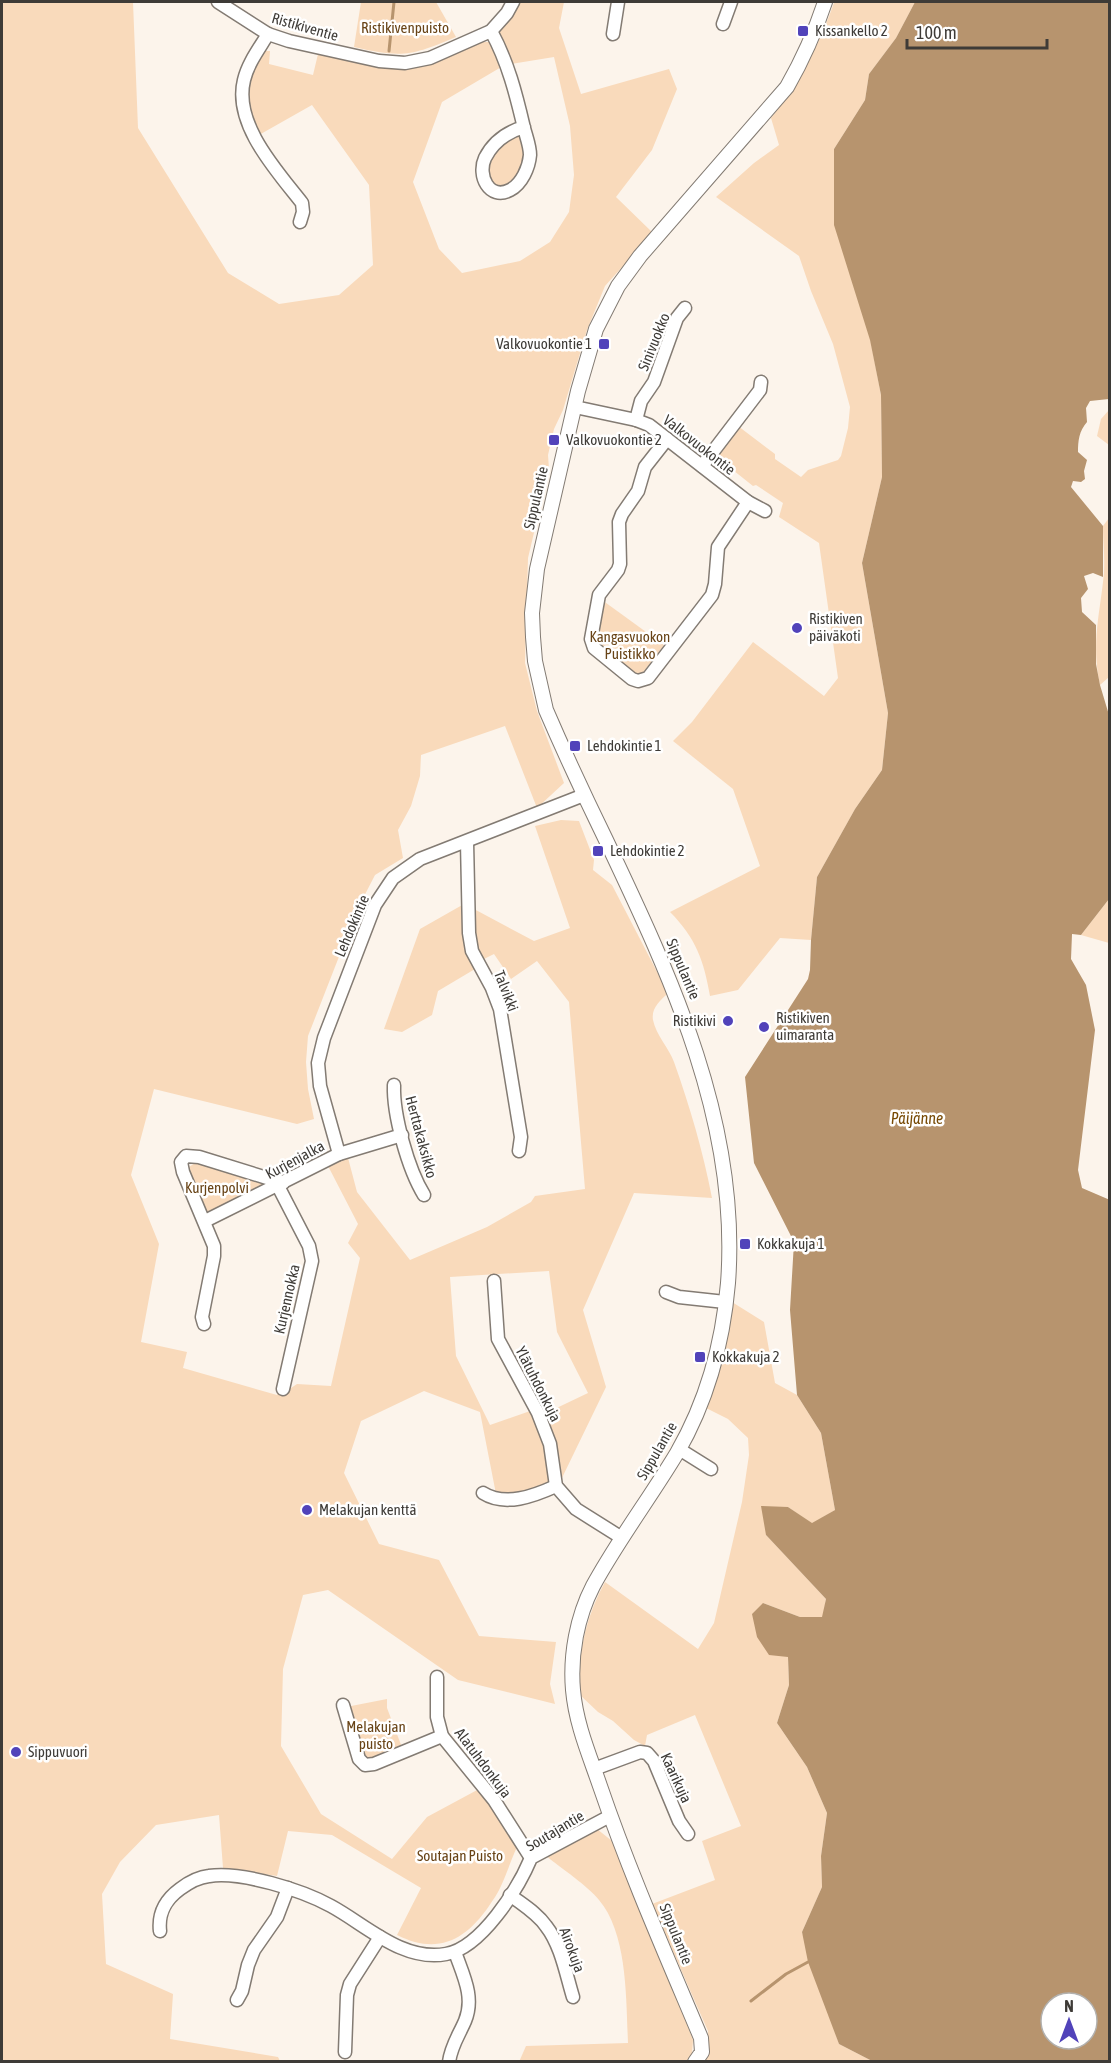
<svg xmlns="http://www.w3.org/2000/svg" width="1111" height="2063" viewBox="0 0 1111 2063" font-family="'Asap Condensed',sans-serif">
	<style>
		.green { fill: #f9dabb }
		.water { fill: #b7946e; fill-rule: evenodd }
		.lines { fill: none; stroke-linecap: round; stroke-linejoin: round }
		.stream { stroke: #b7946e; stroke-width: 3 }
		.minor-casing { stroke: #837b73; stroke-width: 15 }
		.tertiary-casing { stroke: #837b73; stroke-width: 16 }
		.minor { stroke: #fff; stroke-width: 12 }
		.tertiary { stroke: #fff; stroke-width: 14 }
		.poi-dot { fill: #5143ba; stroke: #fff; stroke-width: 2 }
		.labels { text-anchor: middle; stroke-width: 5; stroke-linejoin: round; paint-order: stroke }
		.street-label { font-size: 15px; fill: #3e3b37; stroke: #fff }
		.park-label { font-size: 15px; fill: #684316; stroke: #fff }
		.poi-label { font-size: 15px; fill: #3e3b37; stroke: #fff; text-anchor: start }
		.water-label { font-size: 16px; font-style: italic; fill: #784a05; stroke: #fff }
	</style>
	<rect width="100%" height="100%" fill="#fcf4eb"/>
	<g class="green">
		<path d="M2,2H133L138,128L228,273L279,304L339,295L373,265L369,185L312,105L259,135C240,96 244,88 263,51H270L269,64L313,75L318,54L389,69L424,65L481,42H491L503,66L442,102L413,182L439,249L462,273L520,261L550,242L569,212L574,175L570,126L554,57L511,64L499,32L514,12L519,2H564L559,28L581,94L669,69L677,89L652,150L616,197L653,233L605,286L587,330L563,410L554,429L548,455L549,469L528,558L525,663L537,711L564,783L537,808L505,726L421,755L420,776L411,806L398,830L403,858L375,875L358,908L308,1036L306,1062L308,1089L314,1119L297,1124L154,1089L131,1175L159,1244L141,1342L187,1352L183,1368L277,1395L279,1386L291,1388L297,1384L331,1386L360,1258L348,1243L358,1224L327,1164L347,1154L357,1192L410,1260L487,1227L531,1202L535,1196L585,1189L569,1002L537,961L511,979L494,954L482,960C474,944 474,927 474,909L534,941L570,928L535,826L561,820L579,821L594,860L593,870L612,885L668,993C660,1001 651,1008 653,1020C656,1035 669,1048 674,1062C690,1107 703,1151 712,1198L634,1193L583,1310L606,1387L560,1482L544,1414L588,1393L557,1332L549,1271L450,1277L456,1356L490,1425L533,1410L545,1446L549,1483L520,1494H496L480,1412L424,1391L361,1421L344,1473L379,1544L439,1560L479,1636L556,1642L550,1684L555,1704L458,1680L328,1590L303,1595L283,1669L281,1746L321,1814L392,1859L427,1817L479,1789L517,1847C511,1860 507,1873 501,1886C498,1893 493,1900 489,1906C465,1941 437,1955 397,1935L421,1888L332,1835L288,1831L277,1876L223,1868L219,1815L156,1825L120,1862L102,1894L106,1964L173,1994L170,2039L278,2057L280,2061L2,2062Z"/>
		<path d="M361,2H436L456,37C411,56 402,58 354,47Z"/>
		<path d="M840,2H915L896,38L869,74L865,100L834,149L881,395L882,477L862,563L888,713L882,770L855,809L817,877L811,940L780,938L738,990L710,996C704,961 696,938 670,912L760,866L733,789L673,741L692,722L753,642L824,696L838,678L819,543L779,517L783,503L756,485L753,486L714,455L738,426L775,454V459L801,477L808,470L838,460L841,456L848,428L850,407L833,344L811,291L799,256L716,197L754,163L779,145L771,118C799,83 819,45 834,3Z"/>
		<path d="M521,133L527,158L514,181L502,188L489,183L486,163L500,145Z"/>
		<path d="M1109,410V445L1097,436L1101,419Z"/>
		<path d="M1109,518V677L1100,685C1091,642 1100,614 1104,573C1105,557 1103,541 1103,526Z"/>
		<path d="M602,600L664,645L642,674H634L598,646L595,639Z"/>
		<path d="M1109,899V943L1081,935Z"/>
		<path d="M464,904L475,969L438,991L432,1015L402,1032L384,1029L420,929Z"/>
		<path d="M198,1161L264,1183V1187L210,1213L206,1212L188,1171L189,1167Z"/>
		<path d="M732,1302L764,1322L775,1383L797,1395L821,1433L835,1510L812,1524L788,1507L766,1535L826,1599L823,1617H800L763,1603L788,1657L789,1685L777,1723L807,1767L827,1813L821,1856L822,1887L802,1932L839,2044L872,2061H703L708,2055V2031L652,1904L715,1880L702,1841L741,1826L695,1715L647,1735L645,1746L634,1740L613,1721L598,1712L579,1694C577,1656 586,1616 605,1582L698,1649L714,1623L742,1502L749,1455L748,1438L728,1419L706,1408L727,1340Z"/>
		<path d="M387,1699V1708L403,1750L366,1761L346,1707Z"/>
		<path d="M597,1829L617,1845L693,2040L692,2053L686,2062H519L526,2046L628,2043C626,2001 628,1934 599,1900C588,1886 561,1868 546,1856Z"/>
	</g>
	<path class="water" d="M915,2H1109V399L1090,401L1086,408L1087,422C1079,431 1078,441 1078,452L1087,460L1084,471L1085,479L1081,482L1073,481L1071,487L1103,526V577L1093,573L1084,576L1088,589L1081,598L1082,612L1096,625V664L1100,685L1109,715V899L1081,935L1072,934L1071,959L1086,985L1095,1030L1078,1170L1082,1188L1110,1200L1109,2061H872L839,2044L808,1962L802,1932L822,1887L821,1856L827,1813L807,1767L777,1723L789,1685L788,1657L769,1655L757,1637L752,1614L763,1603L800,1617H822L826,1599L766,1535L761,1506L788,1507L812,1523L835,1510L821,1433L797,1395L790,1310L794,1242L754,1163L745,1077L808,979L810,970L811,940L817,877L855,809L882,770L888,713L862,563L882,477L881,395L870,340L834,225V149L865,100L869,74L896,38ZM1051,2003H1087V2039H1051Z"/>
	<g class="lines">
		<g class="stream">
			<path d="M389,51L394,2"/>
			<path d="M751,2001L786,1974L808,1962"/>
		</g>
		<defs>
			<g id="minor">
				<path d="M218,2L268,34L289,41L379,61L405,63L430,58L491,31L507,13L513,2"/>
				<path d="M723,24L731,2"/>
				<path d="M491,31C508,62 516,94 524,128C526,136 530,146 530,155C529,167 522,184 510,190C489,201 477,175 485,158C493,142 507,132 524,127"/>
				<path d="M268,34C259,49 248,63 244,80C233,124 277,171 302,203L303,212L300,222"/>
				<path d="M613,34L618,2"/>
				<path d="M575,407L636,420L649,425L748,502L765,511"/>
				<path d="M636,420L641,401L654,382L677,318L685,308"/>
				<path d="M667,439L645,467L638,491L622,514L619,522L620,564L618,570L599,595L591,639L594,648L632,679L638,681L648,678L712,595L715,584L718,547L748,502"/>
				<path d="M702,466L760,390L761,382"/>
				<path d="M467,842L469,933L472,951L492,988L500,1009L521,1137L519,1151"/>
				<path d="M394,1085C393,1115 408,1169 424,1195"/>
				<path d="M339,1154L320,1086L318,1063L324,1038L375,905L393,878L420,859L584,795"/>
				<path d="M278,1186L309,1246L312,1261L283,1389"/>
				<path d="M205,1221L339,1154L402,1135"/>
				<path d="M494,1281L498,1339L538,1413L550,1444L556,1486L576,1509L622,1538"/>
				<path d="M666,1292L679,1297L725,1302"/>
				<path d="M204,1324L202,1317L214,1256V1246L183,1172L181,1162L186,1156L199,1157L283,1183"/>
				<path d="M679,1449L711,1469"/>
				<path d="M483,1493C505,1507 534,1496 556,1486"/>
				<path d="M437,1677V1717L442,1736L494,1800L531,1858"/>
				<path d="M343,1705L359,1759L365,1765L374,1764L442,1736"/>
				<path d="M594,1769L640,1752L647,1753L654,1761L679,1821L688,1834"/>
				<path d="M510,1895C523,1905 537,1913 546,1926C561,1945 566,1974 573,1997"/>
				<path d="M160,1931C158,1913 165,1900 180,1889C188,1883 199,1877 209,1876C241,1871 302,1890 331,1906C366,1925 403,1962 446,1954C481,1948 518,1889 531,1858L610,1816"/>
				<path d="M237,2000L242,1991L248,1965L254,1950L277,1917L288,1888"/>
				<path d="M345,2052L347,1995L350,1984L380,1937"/>
				<path d="M449,2062C451,2046 459,2035 465,2021C475,1997 463,1975 455,1952"/>
			</g>
			<path id="tertiary" d="M695,2062L702,2052L701,2038C666,1955 629,1871 600,1786C589,1754 576,1724 573,1690C570,1655 577,1617 593,1586C618,1540 650,1498 677,1453C707,1401 723,1342 728,1283C740,1124 672,979 606,840C585,797 565,754 546,710L535,661L533,637L532,613L537,569L578,391L596,329L618,286L640,256L787,87C803,59 815,32 825,2"/>
		</defs>
		<use href="#minor" class="minor-casing"/>
		<use href="#tertiary" class="tertiary-casing"/>
		<use href="#minor" class="minor"/>
		<use href="#tertiary" class="tertiary"/>
	</g>
	<g class="poi-dot">
		<rect x="797" y="25" width="12" height="12" rx="3"/>
		<rect x="598" y="338" width="12" height="12" rx="3"/>
		<rect x="548" y="434" width="12" height="12" rx="3"/>
		<circle cx="797" cy="628" r="6"/>
		<rect x="569" y="740" width="12" height="12" rx="3"/>
		<rect x="592" y="845" width="12" height="12" rx="3"/>
		<circle cx="728" cy="1021" r="6"/>
		<circle cx="764" cy="1027" r="6"/>
		<rect x="739" y="1238" width="12" height="12" rx="3"/>
		<rect x="694" y="1351" width="12" height="12" rx="3"/>
		<circle cx="307" cy="1510" r="6"/>
		<circle cx="16" cy="1752" r="6"/>
	</g>
	<g class="labels">
		<g class="street-label">
			<text transform="translate(305 27) rotate(16)" y="5">Ristikiventie</text>
			<text transform="translate(654 342) rotate(-68)" y="5">Sinivuokko</text>
			<text transform="translate(699 445) rotate(38)" y="5">Valkovuokontie</text>
			<text transform="translate(536 498) rotate(-77)" y="5">Sippulantie</text>
			<text transform="translate(352 926) rotate(-67)" y="5">Lehdokintie</text>
			<text transform="translate(683 969) rotate(67)" y="5">Sippulantie</text>
			<text transform="translate(506 991) rotate(69)" y="5">Talvikki</text>
			<text transform="translate(421 1137) rotate(75)" y="5">Herttakaksikko</text>
			<text transform="translate(295 1160) rotate(-28)" y="5">Kurjenjalka</text>
			<text transform="translate(287 1299) rotate(-77)" y="5">Kurjennokka</text>
			<text transform="translate(538 1384) rotate(63)" y="5">Ylätuhdonkuja</text>
			<text transform="translate(657 1451) rotate(-60)" y="5">Sippulantie</text>
			<text transform="translate(483 1763) rotate(53)" y="5">Alatuhdonkuja</text>
			<text transform="translate(676 1778) rotate(65)" y="5">Kaarikuja</text>
			<text transform="translate(555 1831) rotate(-31)" y="5">Soutajantie</text>
			<text transform="translate(676 1934) rotate(68)" y="5">Sippulantie</text>
			<text transform="translate(572 1950) rotate(70)" y="5">Airokuja</text>
		</g>
		<g class="park-label">
			<text x="405" y="33">Ristikivenpuisto</text>
			<text x="630" y="642">Kangasvuokon<tspan x="630" dy="17">Puistikko</tspan></text>
			<text x="217" y="1193">Kurjenpolvi</text>
			<text x="376" y="1732">Melakujan<tspan x="376" dy="17">puisto</tspan></text>
			<text x="460" y="1861">Soutajan Puisto</text>
		</g>
		<g class="poi-label">
			<text x="815" y="36">Kissankello 2</text>
			<text x="592" y="349" text-anchor="end">Valkovuokontie 1</text>
			<text x="566" y="445">Valkovuokontie 2</text>
			<text x="809" y="624">Ristikiven<tspan x="809" dy="17">päiväkoti</tspan></text>
			<text x="587" y="751">Lehdokintie 1</text>
			<text x="610" y="856">Lehdokintie 2</text>
			<text x="776" y="1023">Ristikiven<tspan x="776" dy="17">uimaranta</tspan></text>
			<text x="716" y="1026" text-anchor="end">Ristikivi</text>
			<text x="757" y="1249">Kokkakuja 1</text>
			<text x="712" y="1362">Kokkakuja 2</text>
			<text x="319" y="1515">Melakujan kenttä</text>
			<text x="28" y="1757">Sippuvuori</text>
		</g>
		<g class="water-label">
			<text x="917" y="1124">Päijänne</text>
		</g>
	</g>
	<rect width="1111" height="2063" fill="none" stroke="#3e3b37" stroke-width="6"/>
	<g transform="translate(1069 2021)"><circle r="28" fill="#ffffff" stroke="#b2b1af" stroke-width="1.5"/>
	<path d="M0-4.5L10 22L0 15L-10 22Z" fill="#5143ba"/>
	<text y="-9" font-size="16" font-weight="bold" text-anchor="middle" fill="#3e3b37">N</text>
	</g>
	<path d="M907 39v9h140v-9" fill="none" stroke="#3e3b37" stroke-width="3"/>
	<text x="916" y="39" font-size="18" fill="#3e3b37" stroke="#ffffff" stroke-width="4.5" paint-order="stroke">100 m</text>
</svg>
